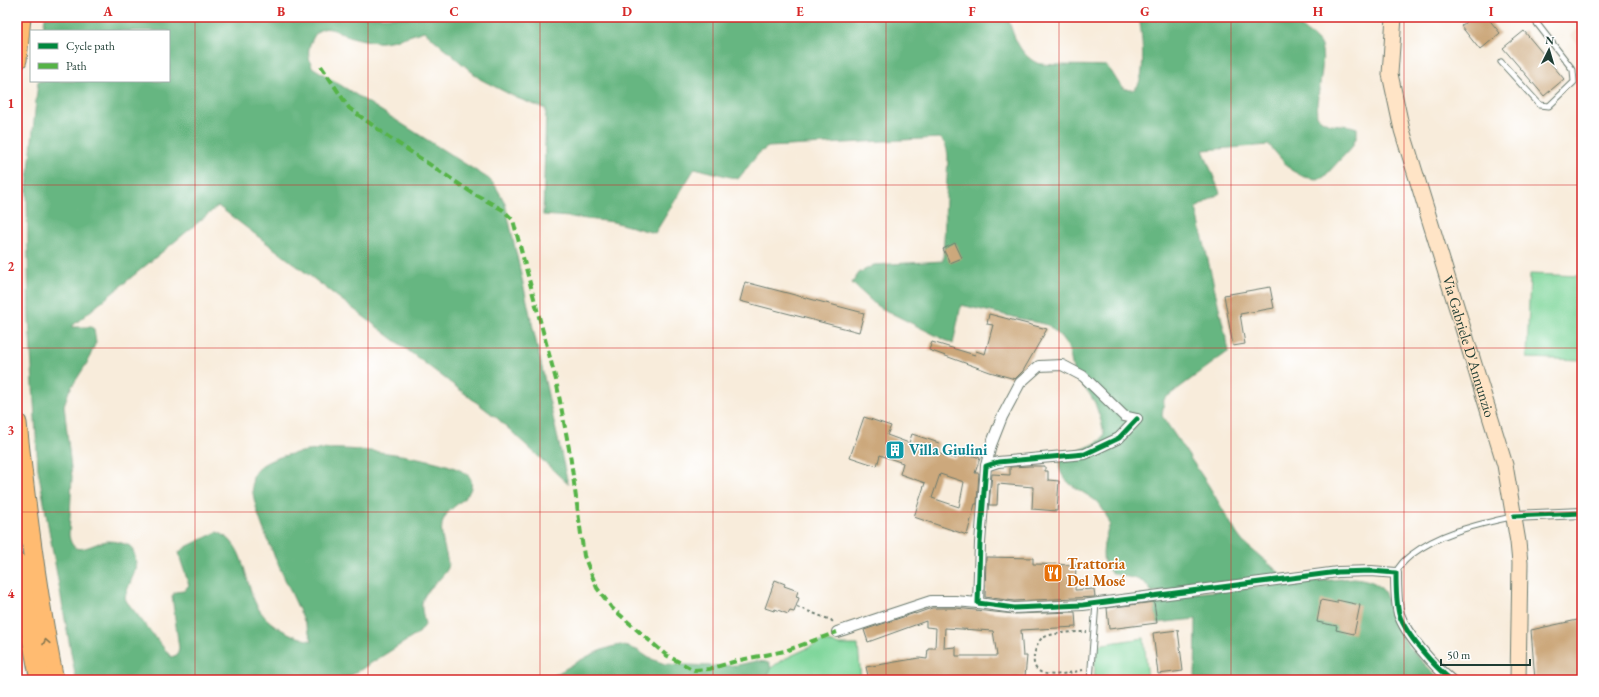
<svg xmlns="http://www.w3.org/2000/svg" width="1599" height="697" viewBox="0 0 1599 697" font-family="'EB Garamond',serif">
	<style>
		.built { fill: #f0d6bc }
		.green { fill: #7dd599; stroke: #4e8966 }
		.forest { fill: #66b681; stroke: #427a5a }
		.building { fill: #cca87b; fill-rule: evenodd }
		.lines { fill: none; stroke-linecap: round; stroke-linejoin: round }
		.service-casing { stroke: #6b7a6e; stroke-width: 7 }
		.minor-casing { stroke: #6b7a6e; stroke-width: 12 }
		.secondary-casing { stroke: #6b7a6e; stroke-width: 17 }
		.motorway-casing { stroke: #6b7a6e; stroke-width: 21 }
		.path { stroke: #6b7a6e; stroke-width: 2; stroke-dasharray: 3 3; stroke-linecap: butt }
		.service { stroke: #fff; stroke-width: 5 }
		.minor { stroke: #fff; stroke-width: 10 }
		.secondary { stroke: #ffe4c6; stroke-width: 15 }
		.motorway { stroke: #ffbb71; stroke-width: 19 }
		.quiet { stroke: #55b346; stroke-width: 4; stroke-dasharray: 8 4; stroke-linecap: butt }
		.cycleway-casing { stroke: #fff; stroke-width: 8 }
		.cycleway { stroke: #00873e; stroke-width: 5 }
		.oneway { stroke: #84764f }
		.grid { fill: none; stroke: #d62828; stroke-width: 1; stroke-opacity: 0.55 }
		.labels { text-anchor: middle; stroke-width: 3; stroke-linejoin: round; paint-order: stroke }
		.street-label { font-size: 15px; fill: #1f3d34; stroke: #fff }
		.culture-label { font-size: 15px; font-weight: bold; fill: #0d838f; stroke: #fff; text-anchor: start }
		.food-label { font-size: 15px; font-weight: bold; fill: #c56008; stroke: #fff; text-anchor: start }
		.neatline { fill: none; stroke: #d62828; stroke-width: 1.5 }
		.grid-label { font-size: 13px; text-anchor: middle; font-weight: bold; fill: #d62828 }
	</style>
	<rect width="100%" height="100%" fill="#fff"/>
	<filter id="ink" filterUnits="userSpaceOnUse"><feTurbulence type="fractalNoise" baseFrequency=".025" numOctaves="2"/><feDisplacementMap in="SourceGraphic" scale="8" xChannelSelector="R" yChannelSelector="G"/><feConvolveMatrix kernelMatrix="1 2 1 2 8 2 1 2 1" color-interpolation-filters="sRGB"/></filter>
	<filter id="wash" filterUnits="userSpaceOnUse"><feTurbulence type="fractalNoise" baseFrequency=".012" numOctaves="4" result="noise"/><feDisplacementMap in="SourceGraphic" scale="16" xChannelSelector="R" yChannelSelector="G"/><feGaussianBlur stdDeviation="0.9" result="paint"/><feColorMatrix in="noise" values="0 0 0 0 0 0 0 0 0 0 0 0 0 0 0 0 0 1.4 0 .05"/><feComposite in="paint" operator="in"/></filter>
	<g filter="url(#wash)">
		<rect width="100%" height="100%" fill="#f8ecdb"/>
		<path class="built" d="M1582,26V50L1570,35Z"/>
		<g class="green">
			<path d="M1530,274L1582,276V360L1527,358Z"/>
			<path d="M1144,638L1148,680H1094L1096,645Z"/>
			<path d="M823,641L840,645H858L861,680H762L769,673L771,668L782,660Z"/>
		</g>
		<g class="forest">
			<path d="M45,17H1008C1013,35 1019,54 1037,63C1043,66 1095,65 1106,66C1115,72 1117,88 1129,90C1150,93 1141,27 1139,17H1288C1297,26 1308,31 1317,40C1331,52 1314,99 1317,116C1330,129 1341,122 1357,128V135L1352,147L1323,178L1316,179L1304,177L1291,170L1269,145L1203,150L1220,193L1196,208L1229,351L1164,399L1162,416L1209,486L1237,534L1243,542L1281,574L1152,593C1141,564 1096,592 1104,544C1105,537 1108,530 1110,524C1107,516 1103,508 1097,502C1086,492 1063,485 1060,469C1059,466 1060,462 1060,459L1092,445L1101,440L1104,434L1102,424L1095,403L1089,393L1074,375L1070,354L1067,345L1061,337L1048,325L961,305L953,344L877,306L852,283L859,273L874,265L943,261L948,156C947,149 946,143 940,138L768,147L759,153L738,179L695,168L655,233L613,222L570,217L543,215L546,109L517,98L480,79L424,31C411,35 396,41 382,42C375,43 355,38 348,36C334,30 321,21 312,40C307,49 308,57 312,67L489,179L495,185L505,203L568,484L497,418L218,206L71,327H91L94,329L96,342L87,363L69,391L64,405L72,477L69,535C73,561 93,542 108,541C115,541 124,543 130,546C144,565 129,579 125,598L127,602L171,657L177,655L179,648L172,596L175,592L184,591L189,585L181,561L179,552L188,546L217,532C248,543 243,587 260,611C271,627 293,637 312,641C302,608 241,502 254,474C264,455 310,450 329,449C351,447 466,459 471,480C475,497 453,504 446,515C435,531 448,551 448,568C442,580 423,591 422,603C421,610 424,617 425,625L419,633L344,680H76L38,469L29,318L27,190L38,81H169V31H43Z"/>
			<path d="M1353,578C1364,579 1375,581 1382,589C1388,595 1387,607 1390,615C1401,641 1421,662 1442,680H1195L1196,619L1157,623L1153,597Z"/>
			<path d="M621,645L637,650L649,658L665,664L712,666L738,665L756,661L766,662L770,664C772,671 767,675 762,680H546C568,668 596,648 621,645Z"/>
		</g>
		<g id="blocks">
			<g class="building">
				<path d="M1472,17H1487L1500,33L1480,50L1461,26Z"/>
				<path d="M1524,31L1564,79L1544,96L1503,48Z"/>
				<path d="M955,243L962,258L950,263L943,249Z"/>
				<path d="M745,282L864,313L859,332L740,301Z"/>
				<path d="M1270,287L1274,308L1240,314L1245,344L1233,346L1224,295Z"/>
				<path d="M989,314L1047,329L1023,371L1015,379L990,372L929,350L932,342L975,355L976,351L985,354L993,325L987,324Z"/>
				<path d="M864,417L891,426L887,435L909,443L912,434L939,443L936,453L956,459L959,451L980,458L975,473H979L977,504H975L967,535L914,517L925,483L900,474L903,463L880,455L877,466L850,457ZM940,474L964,482L959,507L932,498Z"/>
				<path d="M1030,466H1045V471H1048V480L1059,481L1057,511L1032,509L1033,487L998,484L997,505H989L992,474L1010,475V467Z"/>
				<path d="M986,557L1033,558V564L1076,565L1075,590L1094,589L1095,597L1014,601L985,597Z"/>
				<path d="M775,580L785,584L784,586L798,591L796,597L799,598L794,612L790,611L788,614L775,609L774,611L765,608Z"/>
				<path d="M1321,600L1337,603V600L1360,605L1354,634L1336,630L1337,626L1317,622Z"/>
				<path d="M1154,602L1157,623L1109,629L1107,608Z"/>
				<path d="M932,608H955L1014,614L1075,612L1076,627L1021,630L1023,656H1027L1025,677H1020V680H895V678L882,680H869L866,667L919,658L927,659L928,648H935L936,628L926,627V621L868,642L864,630L915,613V614ZM945,628L993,631L997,656H956V647L944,648Z"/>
				<path d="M1582,619V680H1535L1531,630Z"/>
				<path d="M1178,630L1183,671L1158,674L1153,633Z"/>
			</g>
		</g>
	</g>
	<g filter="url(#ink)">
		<use href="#blocks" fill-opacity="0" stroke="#6b7a6e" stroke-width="1"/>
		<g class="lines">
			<defs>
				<g id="service">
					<path d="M1501,62L1540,105L1549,106L1574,82L1573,70L1532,17"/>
					<path d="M1396,573C1399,565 1405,560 1411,555C1441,532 1476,525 1511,517"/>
					<path d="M1090,680L1096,603"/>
				</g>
				<g id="minor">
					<path d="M1137,419L1119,438L1085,454L998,462L986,466L980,543L978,603L1014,608L1083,605L1338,572L1371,571L1396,573C1396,587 1396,601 1399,614C1406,635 1434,666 1451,680"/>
					<path d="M986,466L991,445L1002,417L1020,383L1039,366L1062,365L1083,376L1124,416L1137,419"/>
					<path d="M1514,516L1582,513"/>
					<path d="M837,632L931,601H955L978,603"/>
				</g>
				<g id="secondary">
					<path id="s1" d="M1394,17L1390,74L1402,130L1505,465L1518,542L1520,563L1518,680"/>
				</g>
				<g id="motorway">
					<path d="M17,60L21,17"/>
					<path d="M17,423C26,509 37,595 54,680"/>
					<path d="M17,563L40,680"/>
				</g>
			</defs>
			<use href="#service" class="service-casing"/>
			<use href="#minor" class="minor-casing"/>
			<use href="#secondary" class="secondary-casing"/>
			<use href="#motorway" class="motorway-casing"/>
			<g class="path">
				<path d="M797,607L831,620L833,622"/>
				<path d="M1083,670C1069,673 1030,684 1034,656C1035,651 1037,643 1041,639C1051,632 1075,632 1087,632"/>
			</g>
			<use href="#service" class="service"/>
			<use href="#minor" class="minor"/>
			<use href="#secondary" class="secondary"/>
			<use href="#motorway" class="motorway"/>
			<path class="quiet" d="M321,66L349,108L390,138L471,192L503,210L513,220L556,380L570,454L584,556L597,588L612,608L666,655L694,670L709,669L740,660L785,651L837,632"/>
			<defs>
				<g id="cycleway">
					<path d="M1137,419L1119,438L1085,454L998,462L986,466L980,543L978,603L1014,608L1083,605L1338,572L1371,571L1396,573C1396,587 1396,601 1399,614C1406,635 1434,666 1451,680"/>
					<path d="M1514,516L1582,513"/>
				</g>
			</defs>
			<use href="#cycleway" class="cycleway-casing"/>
			<use href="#cycleway" class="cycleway"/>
		</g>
		<defs><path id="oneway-chevron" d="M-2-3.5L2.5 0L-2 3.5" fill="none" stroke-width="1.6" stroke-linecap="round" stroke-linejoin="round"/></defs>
		<use class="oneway" href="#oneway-chevron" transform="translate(46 642) rotate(-101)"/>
	</g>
	<path class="grid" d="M195,17V680M368,17V680M540,17V680M713,17V680M886,17V680M1059,17V680M1231,17V680M1404,17V680M17,185H1582M17,348H1582M17,512H1582"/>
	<defs>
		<symbol id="building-square" viewBox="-11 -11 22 22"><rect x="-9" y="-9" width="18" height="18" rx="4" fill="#0f9aa8" stroke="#fff"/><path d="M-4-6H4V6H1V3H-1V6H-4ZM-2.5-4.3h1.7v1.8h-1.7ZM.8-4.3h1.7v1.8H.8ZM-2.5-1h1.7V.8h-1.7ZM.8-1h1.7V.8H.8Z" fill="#fff"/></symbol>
		<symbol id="restaurant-square" viewBox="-11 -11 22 22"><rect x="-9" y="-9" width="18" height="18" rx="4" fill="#e8710a" stroke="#fff"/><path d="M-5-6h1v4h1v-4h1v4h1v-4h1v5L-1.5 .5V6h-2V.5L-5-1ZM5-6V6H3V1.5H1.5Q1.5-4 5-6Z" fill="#fff"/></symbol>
	</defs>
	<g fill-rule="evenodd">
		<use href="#building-square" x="884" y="439" width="22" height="22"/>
		<use href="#restaurant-square" x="1042" y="562" width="22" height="22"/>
	</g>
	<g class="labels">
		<g class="street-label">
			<text dy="5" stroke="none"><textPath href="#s1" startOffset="341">Via Gabriele D'Annunzio</textPath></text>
		</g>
		<g class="culture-label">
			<text x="909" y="455">Villa Giulini</text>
		</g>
		<g class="food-label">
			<text x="1067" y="569">Trattoria<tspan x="1067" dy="17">Del Mosé</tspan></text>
		</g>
	</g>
	<rect width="1599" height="697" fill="none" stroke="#fff" stroke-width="44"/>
	<rect x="30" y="30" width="140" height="52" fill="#ffffff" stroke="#a5b1ae"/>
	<rect x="38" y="43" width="20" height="6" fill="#00873e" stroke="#a5b1ae"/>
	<text x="66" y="50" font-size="12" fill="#1f3d34">Cycle path</text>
	<rect x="38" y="63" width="20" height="6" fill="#55b346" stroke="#a5b1ae"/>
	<text x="66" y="70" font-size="12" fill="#1f3d34">Path</text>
	<g transform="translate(1549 50) rotate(5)" stroke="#ffffff" stroke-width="3" paint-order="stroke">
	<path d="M0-3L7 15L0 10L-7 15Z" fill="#1f3d34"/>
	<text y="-6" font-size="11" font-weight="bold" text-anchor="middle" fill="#1f3d34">N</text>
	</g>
	<path d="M1441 659v6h89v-6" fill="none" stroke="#1f3d34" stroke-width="2"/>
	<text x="1447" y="659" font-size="12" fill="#1f3d34" stroke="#ffffff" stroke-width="3" paint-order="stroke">50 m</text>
	<rect x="22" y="22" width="1555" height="653" class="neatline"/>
	<g class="grid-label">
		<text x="108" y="16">A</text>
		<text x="281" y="16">B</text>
		<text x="454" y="16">C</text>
		<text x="627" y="16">D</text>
		<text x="800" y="16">E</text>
		<text x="972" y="16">F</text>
		<text x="1145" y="16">G</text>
		<text x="1318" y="16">H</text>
		<text x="1491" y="16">I</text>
		<text x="11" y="108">1</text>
		<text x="11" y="271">2</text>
		<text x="11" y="435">3</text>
		<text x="11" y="598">4</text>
	</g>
</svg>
